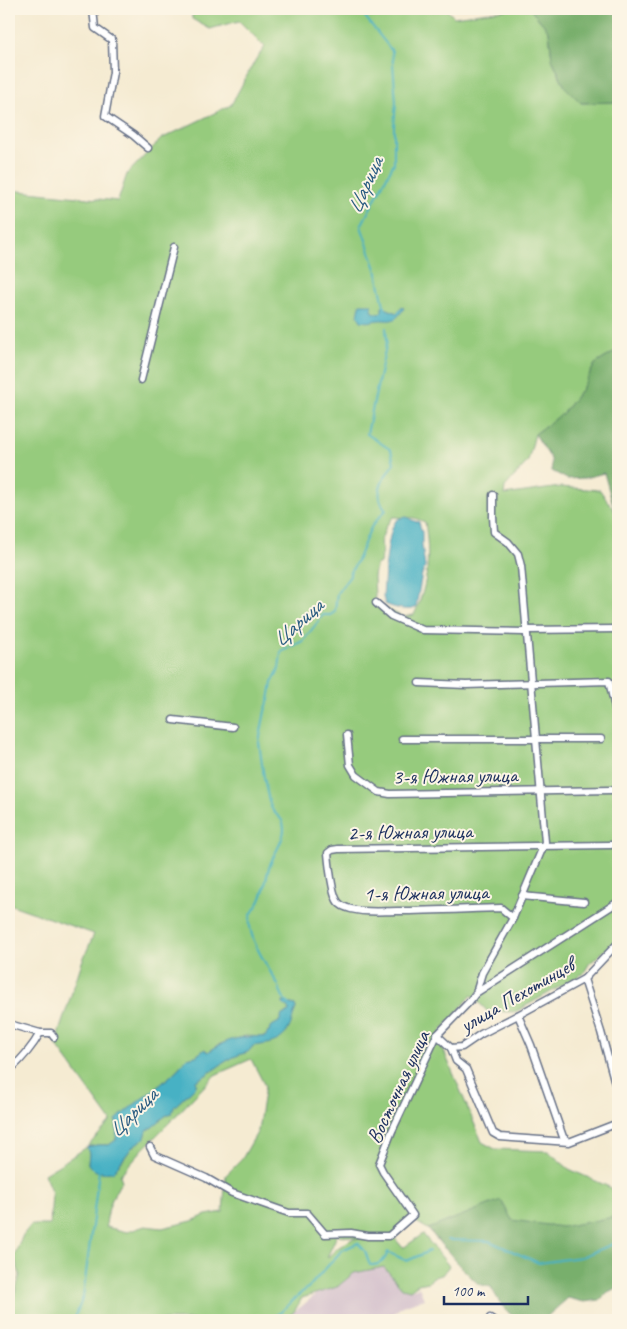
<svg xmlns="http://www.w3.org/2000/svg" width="627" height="1329" viewBox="0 0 627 1329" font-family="Caveat,sans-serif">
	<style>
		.industrial { fill: #d1bdcb }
		.green { fill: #96cb7d; stroke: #587d6e; fill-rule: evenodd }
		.forest { fill: #78af6c; stroke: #4a6f65 }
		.water { fill: #46b1c4; stroke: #307091 }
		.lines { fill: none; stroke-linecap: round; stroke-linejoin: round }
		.stream { stroke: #46b1c4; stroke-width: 2 }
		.street-casing { stroke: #677187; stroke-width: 9 }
		.street { stroke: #fff; stroke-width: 6 }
		.labels { text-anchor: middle; stroke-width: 4; stroke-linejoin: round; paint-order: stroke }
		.street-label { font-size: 21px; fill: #1b2f5e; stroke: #fcf5e5 }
		.water-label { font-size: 22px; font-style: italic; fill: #2a5c82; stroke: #fcf5e5 }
	</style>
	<rect width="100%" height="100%" fill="#fcf5e5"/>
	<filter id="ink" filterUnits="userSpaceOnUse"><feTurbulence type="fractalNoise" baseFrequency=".02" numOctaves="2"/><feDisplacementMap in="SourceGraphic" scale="10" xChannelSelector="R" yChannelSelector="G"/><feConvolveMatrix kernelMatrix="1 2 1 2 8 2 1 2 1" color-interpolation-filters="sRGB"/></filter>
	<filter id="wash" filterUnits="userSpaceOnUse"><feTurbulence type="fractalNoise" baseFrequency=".0096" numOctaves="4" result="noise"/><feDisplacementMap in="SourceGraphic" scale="20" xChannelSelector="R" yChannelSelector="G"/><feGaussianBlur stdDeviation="1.12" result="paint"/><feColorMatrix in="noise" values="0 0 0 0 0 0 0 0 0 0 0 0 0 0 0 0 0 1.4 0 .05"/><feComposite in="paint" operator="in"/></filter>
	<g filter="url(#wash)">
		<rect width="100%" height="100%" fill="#f5ebd2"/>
		<path class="industrial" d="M384,1267L402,1288L410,1290L419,1287L424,1299L402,1306L387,1320H283L302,1306L316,1294L336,1287L354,1273Z"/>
		<path class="green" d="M192,9H212L215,12L216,9H446L454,17L510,9H530L549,31L552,59L565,87L581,103L616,102L618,105V350L595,364L582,389L562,414L535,434L528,461L505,487L504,495L560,487L600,490L615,512L618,514V939L589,964L584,973L515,1012L487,1011L472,995L441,1031L443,1049L482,1142L495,1149L548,1151L569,1169L618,1191V1270L444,1248L428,1229L413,1220L392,1235L403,1248L423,1234L449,1266L442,1275L433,1277L429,1282L418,1284L410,1290L402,1288L384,1267L354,1273L337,1287L302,1298L294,1312L283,1320H9V1301L15,1293L20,1275L14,1256L23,1235L31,1225H50L52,1193L44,1174L59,1165L87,1147L111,1121L57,1046L59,1032L82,962L94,934L9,904V190L118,201L127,174L161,139L231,105L256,59L265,47L239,21L210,29L192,19ZM393,517L414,518L425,522C430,557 429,582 414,615L403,617L373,602L375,597L374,577L376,565L380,563L382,549L380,543L386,526ZM283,1002L295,1005L296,1008L292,1017L253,1046L248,1052C226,1057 215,1071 196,1081V1086L174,1107L172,1113C161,1116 157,1126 147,1130L145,1138L134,1145L120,1164H88L89,1154L87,1147L97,1145H109L116,1140L117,1130L116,1120C139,1098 169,1083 187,1058L196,1056L205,1049L208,1052L220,1044L245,1036L265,1037L272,1026L279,1022L282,1015L289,1012L288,1006ZM251,1059L265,1086L258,1131L242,1159L226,1175L223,1212L206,1215L192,1221L162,1228L145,1226L127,1232L106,1227C107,1209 112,1196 122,1181L120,1175L142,1150L169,1123L215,1075ZM337,1235L361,1238L352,1239L336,1249L327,1258Z"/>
		<g class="forest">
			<path d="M530,9H589L618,14V105L616,102L581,103L565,87L552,59L549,31Z"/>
			<path d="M618,350V514L615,512L604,473L585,478L567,479L552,471L551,459L535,434L562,414L582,389L595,364Z"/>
			<path d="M501,1200L512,1220L562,1227L618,1216V1287L608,1292L600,1300L584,1302L568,1298L543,1320C537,1320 529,1321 523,1320C507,1317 498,1300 491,1287L478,1284L464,1270L428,1229Z"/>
		</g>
		<g class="water">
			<path d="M360,304H371L373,312L379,314L382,311V307L397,313L402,306L404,308C393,327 389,317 373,321C368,322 367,322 361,321L358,316Z"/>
			<path d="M407,517L414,521L419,522L422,532V545L425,567L422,574L416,607L413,609C403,610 394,608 385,604L383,597C384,583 387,530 396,521C399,518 403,517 407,517Z"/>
			<path d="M283,1002L295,1005L296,1008C293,1015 292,1024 288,1030C280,1044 266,1044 253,1046L248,1052C226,1057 215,1071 196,1081V1086L174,1107L172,1113C161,1116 157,1126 147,1130L145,1138L134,1145L113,1172C103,1173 94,1173 88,1164L89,1154L87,1147L97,1145H109L116,1140L117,1130L116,1120C139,1098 169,1083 187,1058L196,1056L205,1049L208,1052C229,1038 241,1036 265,1037L272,1026L279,1022L282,1015L289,1012L288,1007L283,1005Z"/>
		</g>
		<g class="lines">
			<g class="stream">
				<path d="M359,9L392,51L396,102L394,126V163L361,226L376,269L385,310"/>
				<path d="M278,985C269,968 244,934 251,915C254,909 259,904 261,898C266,887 266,875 270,865C274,853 284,841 284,829C283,814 275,818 271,807C264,786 262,764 259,742L265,711L269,700L272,683L279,669L281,652L303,641L323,615H331L335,611L337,593L350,576V572C360,561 364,539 372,526C376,520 381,515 386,510C372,493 383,479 394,463L391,450L367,434L387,341L386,328"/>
				<path d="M279,988L284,999L290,1005"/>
				<path d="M447,1240L489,1241L539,1263L581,1257L618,1242"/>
				<path d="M74,1320L83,1297L99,1171"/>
				<path d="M269,1320L281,1312L301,1293L309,1287L342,1250L358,1243L365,1251L370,1265C380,1266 385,1261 388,1252L407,1261L429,1251"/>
			</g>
		</g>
	</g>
	<g filter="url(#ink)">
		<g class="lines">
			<defs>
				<g id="street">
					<path d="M93,9L95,28L112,40L113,72L105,116L133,135L148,148"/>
					<path d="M141,380L174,247"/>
					<path d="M376,603L391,616L423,630L524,632L527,630L616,629"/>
					<path d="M419,683L466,685L609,681L618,721"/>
					<path d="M173,720L233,727"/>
					<path d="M347,735L350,765L356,775L379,792L390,794L611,790"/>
					<path d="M402,739H601"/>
					<path d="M522,896L584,902"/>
					<path d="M513,918L501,908C466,909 432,911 397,911C383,911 366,913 351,909C347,908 341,906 338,902C332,894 329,864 328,853L332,850L338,849L611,845"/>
					<path d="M584,979L601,1032L618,1094"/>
					<path d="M476,993L482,973L513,918L545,842L521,566L518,554L508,542L494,532L493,517V495"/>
					<path d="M518,1015L531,1045L563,1137L568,1141"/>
					<path d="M9,1024L40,1033H51L54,1037"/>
					<path d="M437,1035L451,1048L456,1061L466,1069L493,1133L500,1137L569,1142L618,1123"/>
					<path d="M451,1048L462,1047L481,1034L518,1015L584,979L618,943"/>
					<path d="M9,1071C22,1059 32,1048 40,1033"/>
					<path d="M150,1147L154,1155L206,1178L232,1193L289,1213H307L325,1234L351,1233L368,1236H389L413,1215L383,1172L379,1164L392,1131L437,1035L469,1002L476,993L618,902"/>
					<path d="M490,1318L493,1320"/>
				</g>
			</defs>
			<use href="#street" class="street-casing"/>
			<use href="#street" class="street"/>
		</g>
	</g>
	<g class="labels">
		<g class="street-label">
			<text transform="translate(455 776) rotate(-1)" y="7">3-я Южная улица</text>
			<text transform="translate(410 832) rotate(-1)" y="7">2-я Южная улица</text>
			<text transform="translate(426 893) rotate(-1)" y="7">1-я Южная улица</text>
			<text transform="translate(517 995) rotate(-30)" y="7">улица Пехотинцев</text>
			<text transform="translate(398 1087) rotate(-65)" y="7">Восточная улица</text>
		</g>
		<g class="water-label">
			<text transform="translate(364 185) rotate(-66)" y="8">Царица</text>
			<text transform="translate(297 622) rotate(-42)" y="8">Царица</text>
			<text transform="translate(132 1112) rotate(-45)" y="8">Царица</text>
		</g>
	</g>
	<rect width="627" height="1329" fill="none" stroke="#fcf5e5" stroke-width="30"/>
	<path d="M444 1296v8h84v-8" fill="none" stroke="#1b2f5e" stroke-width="2.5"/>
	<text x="452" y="1296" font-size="15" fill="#1b2f5e" stroke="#fcf5e5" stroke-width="4" paint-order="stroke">100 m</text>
</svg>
